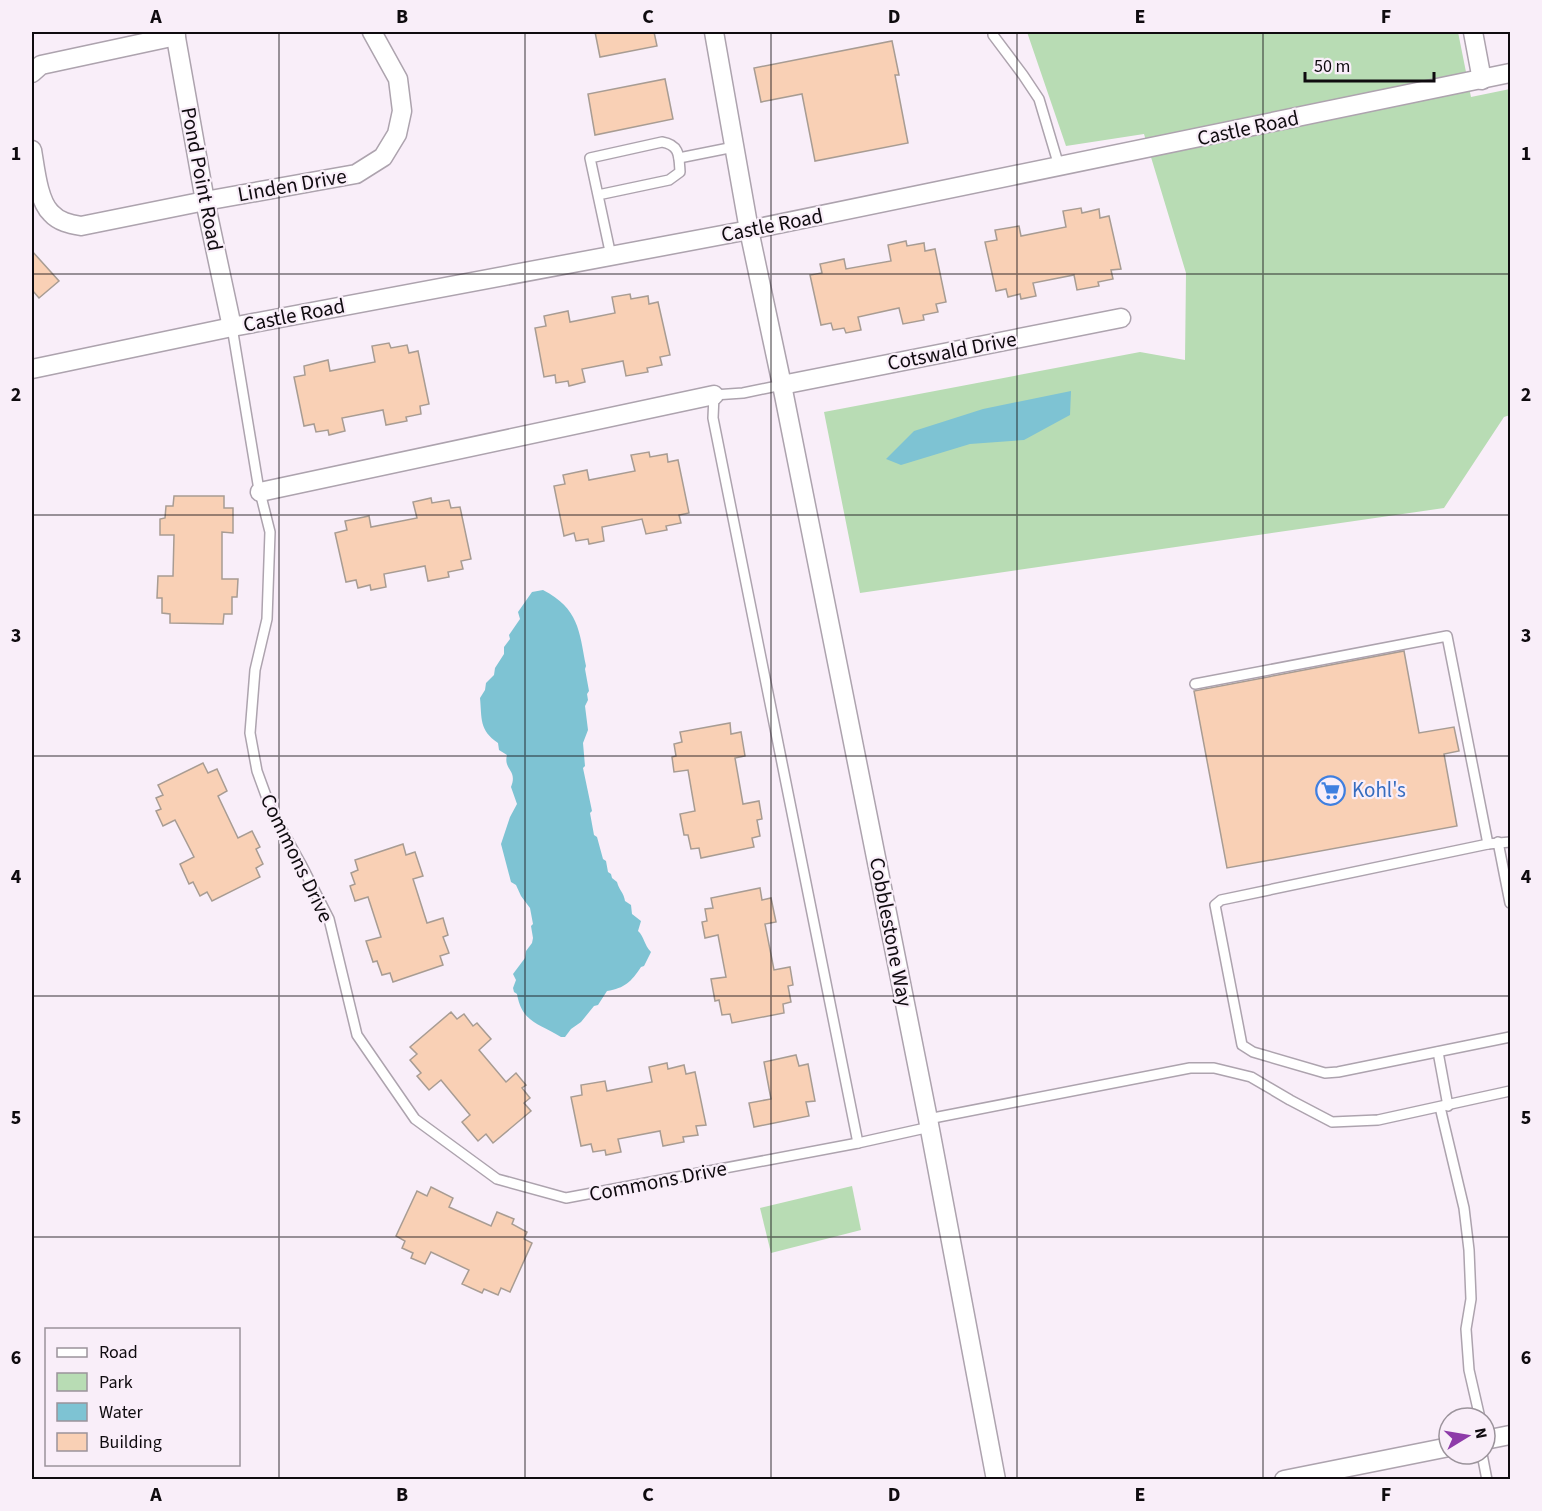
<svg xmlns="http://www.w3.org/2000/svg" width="1542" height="1511" viewBox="0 0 1542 1511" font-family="'Source Sans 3',sans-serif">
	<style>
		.green { fill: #b8dcb4 }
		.water { fill: #7ec3d3 }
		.building { fill: #f9d0b5; stroke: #a89c93; stroke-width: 1.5 }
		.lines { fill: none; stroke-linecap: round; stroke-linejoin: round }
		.lane-casing { stroke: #ada3ae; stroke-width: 12 }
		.street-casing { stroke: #ada3ae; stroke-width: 21 }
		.lane { stroke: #fff; stroke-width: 9 }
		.street { stroke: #fff; stroke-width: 18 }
		.grid { fill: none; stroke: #0f0b0f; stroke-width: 1.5; stroke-opacity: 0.55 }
		.labels { text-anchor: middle; stroke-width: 4.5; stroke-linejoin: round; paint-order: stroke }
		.street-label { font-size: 21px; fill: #0f0b0f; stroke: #f9eef9 }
		.shop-label { font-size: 21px; fill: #366cbe; stroke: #f9eef9; text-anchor: start }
		.neatline { fill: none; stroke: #0f0b0f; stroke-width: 2 }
		.grid-label { font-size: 20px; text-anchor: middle; font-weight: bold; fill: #0f0b0f }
	</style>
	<rect width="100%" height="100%" fill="#f9eef9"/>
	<g class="green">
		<path d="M1027,32H1458L1471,97L1510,89V415L1504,417L1444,508L860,593L824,412L1140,352L1185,360L1186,273L1144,134L1066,146Z"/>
		<path d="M852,1186L861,1230L771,1253L760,1208Z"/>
	</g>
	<g class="water">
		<path d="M1071,391L1070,415L1024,440L970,444L901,465L886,459L914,431L983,409Z"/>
		<path d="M543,590C579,609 579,630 586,666L585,669L589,691L587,694L588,700L585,706L588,730L583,743L585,766L583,768L592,811L590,813L594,835L597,837L603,859L606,861L608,872L611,874L612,878L617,882C619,890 624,893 625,901L631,905L632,914L641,921L638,931C644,936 644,945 651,952L644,966L641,967C631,982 625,988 607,991L598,1005L594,1006L581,1022L571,1029L565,1037H561C539,1023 522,1023 517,994L514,992L513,988L516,980L513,974L525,958L526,951L532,943L533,938L531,926L533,924L530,908L521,896L516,885L511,882L501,844L510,817L517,804L511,787C518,770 503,770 507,755L499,750L498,743C479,730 482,719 480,698L485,690L486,683L494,675L495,668L504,654V647L510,639L509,635L520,619L518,612L532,592Z"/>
	</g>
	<g class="building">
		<path d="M595,32H654L657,46L600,57Z"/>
		<path d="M892,41L899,75H895L908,143L815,161L802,94L761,102L754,68Z"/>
		<path d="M665,79L673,119L595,135L588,94Z"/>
		<path d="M1081,208L1082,213L1099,209L1100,218L1109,216L1121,269L1111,270L1113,279L1098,282L1099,286L1077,290L1074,275L1033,283L1036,296L1021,299L1020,294L1008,297L1006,289L996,291L985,242L997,240L995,230L1019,226L1021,236L1066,227L1063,211Z"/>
		<path d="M906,241L907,246L924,243L925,251L935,249L946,302L936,304L938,312L923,315L924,320L903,324L899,308L858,317L861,330L846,333L844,328L833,330L831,323L821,325L810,275L822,273L820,264L844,259L846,269L891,261L888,245Z"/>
		<path d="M32,251L59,281L39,298L32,290Z"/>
		<path d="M630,294L631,299L648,296L649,304L658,302L670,355L660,357L662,365L647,368L648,372L626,376L623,361L582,369L585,382L569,386L568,381L556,383L555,375L544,377L535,328L546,326L544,316L568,311L570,322L615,313L612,297Z"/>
		<path d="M389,343L391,348L407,345L409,353L418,351L429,404L420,406L421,414L406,417L407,421L386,425L383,410L342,418L345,431L329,435L328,430L316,432L314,424L304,426L294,377L305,375L304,366L328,360L330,371L375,362L372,346Z"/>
		<path d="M649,452L650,457L667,454L668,462L678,460L689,513L679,515L681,523L666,526L667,530L646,534L642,519L602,527L604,541L589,544L588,539L576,541L574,533L564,536L554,486L565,484L563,475L587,470L589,480L635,471L631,455Z"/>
		<path d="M174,496H224V508H233V533L222,532V579H238L237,597H232V614H224L223,624L170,623V614L162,613V598H157L158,576H173L174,535H160V519L165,518L166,506H173Z"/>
		<path d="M431,498L432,503L449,500L451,508L460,507L471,559L461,561L463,569L448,572L449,577L428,581L425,566L384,574L386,587L371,590L370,585L358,588L356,580L346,582L335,533L347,530L345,521L369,516L371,527L417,518L413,502Z"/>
		<path d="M1404,651L1419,733L1454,727L1459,751L1444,754L1457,826L1227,868L1194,691Z"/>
		<path d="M730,723L731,734L741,732L745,756L735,758L743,804L759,801L762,819L757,820L760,836L752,838L754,847L701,858L699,848L691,849L688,835H684L680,814L695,811L688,770L674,772L672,757L676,756L674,744L682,742L680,732Z"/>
		<path d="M203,763L208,773L217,769L227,791L218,796L238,838L252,831L260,847L256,849L263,864L256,868L260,877L212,901L207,892L200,896L193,882L189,884L180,864L194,857L175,820L163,826L156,811L161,809L156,798L163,795L158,785Z"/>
		<path d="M403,844L406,855L415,852L423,876L413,879L427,923L443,918L448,935L443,937L449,953L440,956L443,965L393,982L390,973L382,975L377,961L373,962L366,941L381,937L368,897L355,901L350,886L355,884L351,873L358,870L355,860Z"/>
		<path d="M760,888L762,900L771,898L776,922L765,924L774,970L790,967L793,985L788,986L791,1002L783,1004L784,1013L732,1023L730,1014L722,1015L719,1000L715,1001L711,979L726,977L718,935L705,938L702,922L707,921L705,909L713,908L711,898Z"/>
		<path d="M451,1012L457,1019L464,1014L473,1026L477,1023L491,1039L479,1050L506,1082L516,1073L526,1085L522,1088L530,1098L524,1103L531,1111L493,1143L486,1134L478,1141L462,1122L470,1115L441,1080L429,1090L417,1076L421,1073L410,1060L417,1054L410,1047Z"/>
		<path d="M796,1055L799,1066L808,1064L815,1101L806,1102L809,1116L754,1127L749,1103L771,1099L764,1062Z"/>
		<path d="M667,1063L668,1069L684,1065L686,1074L695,1072L706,1125L696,1126L698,1135L683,1137L684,1142L663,1146L660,1131L618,1139L621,1152L606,1155L605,1150L593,1152L591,1144L581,1146L571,1097L582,1095L581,1085L605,1081L607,1091L652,1082L649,1067Z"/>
		<path d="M431,1187L453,1198L449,1207L491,1226L497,1212L514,1219L512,1224L527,1232L524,1239L532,1243L510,1292L501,1288L498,1295L484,1289L482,1293L462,1284L469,1270L431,1252L425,1264L411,1258L413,1253L402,1248L405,1241L396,1236L417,1191L427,1196Z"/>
	</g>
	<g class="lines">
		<defs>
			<g id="lane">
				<path d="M993,35L1023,75L1039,99L1059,166"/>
				<path d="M679,158L734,147"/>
				<path d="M598,195L669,180L680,172C679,156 680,145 662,142L590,158L611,256"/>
				<path d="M232,327L258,484L270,532L267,619L255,670L250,733L257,771L272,812L302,866L329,919L357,1035L415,1119L497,1179L566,1198L858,1143L930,1127"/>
				<path d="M782,385L743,393L714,395L713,418L858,1143"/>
				<path d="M1195,684L1447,636L1488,844"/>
				<path d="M1498,842L1510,903"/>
				<path d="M1510,842L1488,844L1221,900L1215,905L1242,1045L1253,1052L1325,1073L1338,1072L1510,1037"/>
				<path d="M1438,1052L1448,1106"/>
				<path d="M1440,1107L1464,1208L1469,1250L1471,1299L1466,1329L1469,1370L1480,1418"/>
				<path d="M928,1119L1190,1068H1214L1251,1077L1290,1100L1332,1122L1378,1120L1510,1091"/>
				<path d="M1482,1454L1487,1480"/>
			</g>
			<g id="street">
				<path d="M175,32L205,201L232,327"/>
				<path d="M714,32L749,230L782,385L928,1119L996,1480"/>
				<path d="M1473,32L1482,80"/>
				<path d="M32,73L41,65L176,36"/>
				<path d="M32,150C35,167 38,201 51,213C59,222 70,224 81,226L205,201L356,174L383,157L397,134L402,111L398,79L372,32"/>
				<path d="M32,369L232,327L749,230L1510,73"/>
				<path d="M782,385L1121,318"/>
				<path d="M260,492L714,395"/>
				<path d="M1485,1440L1510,1435"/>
				<path d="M1284,1480L1449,1447"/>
			</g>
		</defs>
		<use href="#lane" class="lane-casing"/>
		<use href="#street" class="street-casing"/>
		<use href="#lane" class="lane"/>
		<use href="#street" class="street"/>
	</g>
	<path class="grid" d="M279,32V1480M525,32V1480M771,32V1480M1017,32V1480M1263,32V1480M32,274H1510M32,515H1510M32,756H1510M32,996H1510M32,1237H1510"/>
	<defs>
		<symbol id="supermarket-ring" viewBox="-11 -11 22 22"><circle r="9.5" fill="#f9eef9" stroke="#3f7fe0" stroke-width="1.5"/><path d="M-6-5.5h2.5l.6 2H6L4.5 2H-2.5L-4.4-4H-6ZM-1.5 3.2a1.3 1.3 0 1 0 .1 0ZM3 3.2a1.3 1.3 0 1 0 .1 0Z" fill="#3f7fe0"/></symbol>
	</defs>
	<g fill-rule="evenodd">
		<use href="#supermarket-ring" x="1314" y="774" width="33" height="33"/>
	</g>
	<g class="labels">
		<g class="street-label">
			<text transform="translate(1248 128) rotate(-12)" y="7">Castle Road</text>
			<text transform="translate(202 179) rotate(79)" y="7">Pond Point Road</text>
			<text transform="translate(292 185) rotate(-10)" y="7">Linden Drive</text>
			<text transform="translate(772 225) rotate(-11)" y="7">Castle Road</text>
			<text transform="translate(294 315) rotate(-11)" y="7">Castle Road</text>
			<text transform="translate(952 351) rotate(-11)" y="7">Cotswald Drive</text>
			<text transform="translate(297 858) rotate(64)" y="7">Commons Drive</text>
			<text transform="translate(891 932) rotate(79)" y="7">Cobblestone Way</text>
			<text transform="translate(658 1181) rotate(-11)" y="7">Commons Drive</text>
		</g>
		<g class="shop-label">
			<text x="1352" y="797">Kohl's</text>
		</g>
	</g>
	<rect width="1542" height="1511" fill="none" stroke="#f9eef9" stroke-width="66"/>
	<rect x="45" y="1328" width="195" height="138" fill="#f9eef9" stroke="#9b939b" stroke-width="1.5"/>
	<rect x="57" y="1348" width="30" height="9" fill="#ffffff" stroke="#9b939b" stroke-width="1.5"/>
	<text x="99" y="1358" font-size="18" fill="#0f0b0f">Road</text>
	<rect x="57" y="1373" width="30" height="18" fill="#b8dcb4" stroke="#9b939b" stroke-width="1.5"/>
	<text x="99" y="1388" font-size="18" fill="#0f0b0f">Park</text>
	<rect x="57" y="1403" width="30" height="18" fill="#7ec3d3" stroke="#9b939b" stroke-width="1.5"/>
	<text x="99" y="1418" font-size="18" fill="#0f0b0f">Water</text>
	<rect x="57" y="1433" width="30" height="18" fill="#f9d0b5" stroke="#9b939b" stroke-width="1.5"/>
	<text x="99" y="1448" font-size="18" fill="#0f0b0f">Building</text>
	<g transform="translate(1467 1436) rotate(79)"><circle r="28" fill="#f9eef9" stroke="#9b939b" stroke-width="1.5"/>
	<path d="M0-4.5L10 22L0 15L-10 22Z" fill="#8e3ba9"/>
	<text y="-9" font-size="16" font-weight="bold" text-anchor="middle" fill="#0f0b0f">N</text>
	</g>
	<path d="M1305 72v9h129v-9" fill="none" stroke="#0f0b0f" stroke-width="3"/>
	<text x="1314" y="72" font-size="18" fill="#0f0b0f" stroke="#f9eef9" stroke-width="4.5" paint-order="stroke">50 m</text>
	<rect x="33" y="33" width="1476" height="1445" class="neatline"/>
	<g class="grid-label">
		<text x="156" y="23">A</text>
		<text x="402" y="23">B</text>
		<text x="648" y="23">C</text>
		<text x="894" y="23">D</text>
		<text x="1140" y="23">E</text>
		<text x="1386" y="23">F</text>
		<text x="16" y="160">1</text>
		<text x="1526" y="160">1</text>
		<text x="16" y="401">2</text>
		<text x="1526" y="401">2</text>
		<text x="16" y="642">3</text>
		<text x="1526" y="642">3</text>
		<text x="16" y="883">4</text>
		<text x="1526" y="883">4</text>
		<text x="16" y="1124">5</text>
		<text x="1526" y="1124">5</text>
		<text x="16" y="1364">6</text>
		<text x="1526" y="1364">6</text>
		<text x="156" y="1501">A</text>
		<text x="402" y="1501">B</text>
		<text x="648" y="1501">C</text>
		<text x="894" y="1501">D</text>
		<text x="1140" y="1501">E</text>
		<text x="1386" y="1501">F</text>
	</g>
</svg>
